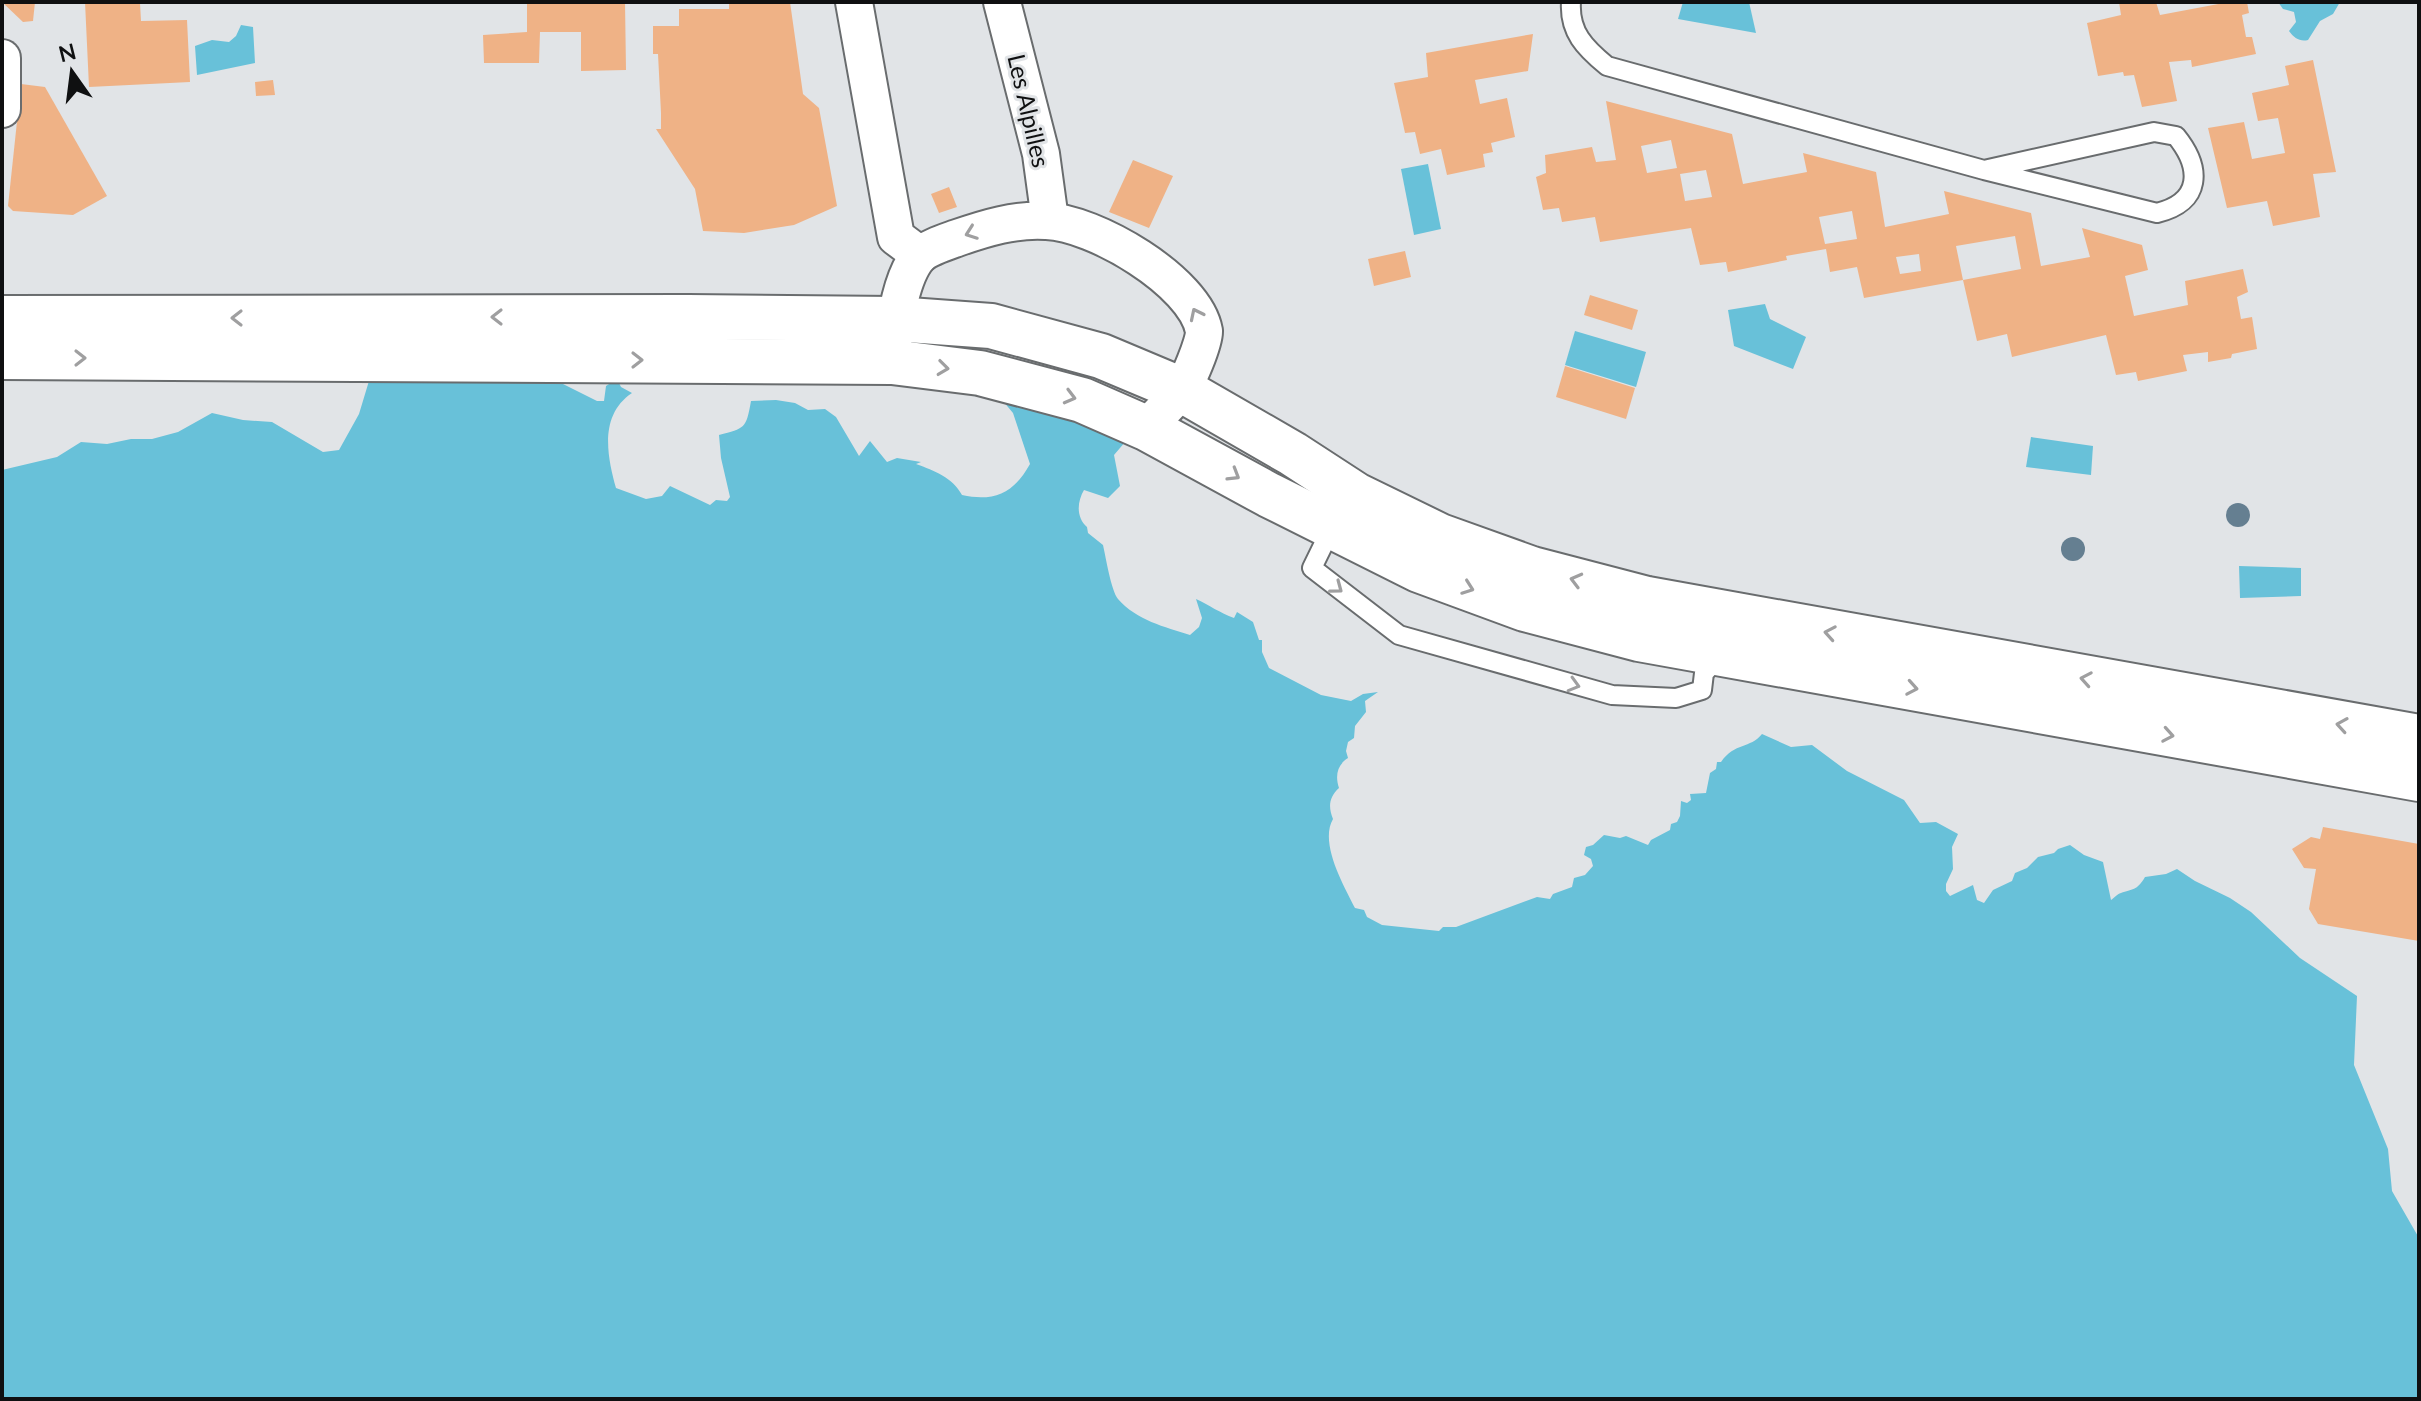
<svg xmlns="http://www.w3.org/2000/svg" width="2421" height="1401" viewBox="0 0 2421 1401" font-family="Lato,sans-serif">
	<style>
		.water { fill: #68c1d9 }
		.building { fill: #efb286; fill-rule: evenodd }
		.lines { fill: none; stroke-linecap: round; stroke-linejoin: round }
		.service-casing { stroke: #696c6e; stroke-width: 22 }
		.minor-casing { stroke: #696c6e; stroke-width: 40 }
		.secondary-casing { stroke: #696c6e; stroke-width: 48 }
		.service { stroke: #fff; stroke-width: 18 }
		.minor { stroke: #fff; stroke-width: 36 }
		.secondary { stroke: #fff; stroke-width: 44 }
		.tree { fill: #657f91 }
		.oneway { stroke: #9f9fa0 }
		.labels { text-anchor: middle; stroke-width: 6; stroke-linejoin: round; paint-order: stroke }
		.street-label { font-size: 24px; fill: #0f1011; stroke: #e1e4e7 }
	</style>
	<rect width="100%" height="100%" fill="#e1e4e7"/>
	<g class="water">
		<path d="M1683,2H1749L1756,33L1678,19Z"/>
		<path d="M2278,2H2340L2333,14L2320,21L2308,40C2300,42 2294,38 2289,31L2296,22L2294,12L2283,9Z"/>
		<path d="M241,25L253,27L255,63L197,75L195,46L212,40L229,42L236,36Z"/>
		<path d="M1428,164L1441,229L1414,235L1401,169Z"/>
		<path d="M1765,304L1770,319L1806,337L1793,369L1734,346L1728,310Z"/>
		<path d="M1575,331L1646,352L1636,387L1565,365Z"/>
		<path d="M372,371L553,379L597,401H604L606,386L617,379L621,387L632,393C599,415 607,456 616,488L646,499L662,496L670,486L710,505L716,500L727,501L730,497L721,458L719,435C745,428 746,429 751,401L776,400L795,403L808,410L825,409L836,417L859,456L870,441L887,462L897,458L921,462L916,464C935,471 952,477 962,495C994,502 1014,493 1030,464L1013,413L1003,401L1137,428L1114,455L1120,486L1108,498L1084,490C1077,502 1076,517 1087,527L1088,533L1103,545C1106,558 1111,590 1118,599C1136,620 1165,627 1190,635L1199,627L1202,618L1196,599C1209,605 1220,613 1234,618L1237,612L1253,622L1259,640H1262V652L1269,668L1321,695L1351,701L1363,694L1378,692L1365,701L1366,712L1355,726L1354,738L1348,742L1346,751L1348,758C1337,765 1335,776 1339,788C1329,797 1328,807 1333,819C1319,843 1344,886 1355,908L1364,910L1367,917L1382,925L1439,931L1443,927H1456L1537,897L1550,899L1553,894L1572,887L1574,878L1585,875L1593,866L1591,859L1584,855L1586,847L1593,845L1604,835L1620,838L1626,836L1648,845L1651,840L1670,830L1671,824L1677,822L1680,816L1681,801L1687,803L1691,800L1690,794L1706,793L1710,773L1716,769L1717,762H1721C1735,742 1750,749 1762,734L1791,747L1812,745L1847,771L1904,800L1920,823L1936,822L1958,834L1952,847L1953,869L1946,884V891L1950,896L1973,885L1977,900L1984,903L1993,890L2012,881L2015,873L2027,868L2038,857L2054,853L2058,849L2070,845L2084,855L2103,862L2111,900C2114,898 2117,894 2121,893C2132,889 2137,891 2145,877L2166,874L2177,869L2195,881L2230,898L2251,912L2300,958L2357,996L2354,1065L2388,1149L2392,1191L2419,1238V1399H2V470L57,457L81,442L107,444L131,439H152L178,432L212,413L243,420L272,422L323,452L339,450L359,414Z"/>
		<path d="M2031,437L2093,446L2091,475L2026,467Z"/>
		<path d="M2239,566L2301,568V596L2240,598Z"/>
	</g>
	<g class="building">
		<path d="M2,2H35L33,21L23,22Z"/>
		<path d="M85,2L140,3L141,21L187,20L190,82L89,87Z"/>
		<path d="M527,2H625L626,70L581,71V32H540L539,63H484L483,35L527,32Z"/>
		<path d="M729,2H790L803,94L819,108L837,206L794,225L744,233L703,231L695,189L656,129H661V113L658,54H653V26H679V9H729Z"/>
		<path d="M2119,2H2156L2160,15L2229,2H2247L2249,13L2242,15L2246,37H2252L2256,54L2192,67L2191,60L2169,62L2177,101L2142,107L2134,75L2124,76L2123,72L2098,76L2087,23L2121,15Z"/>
		<path d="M1533,34L1528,71L1475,80L1480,104L1507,98L1515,137L1491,143L1493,152L1483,154L1485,167L1447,175L1441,149L1420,154L1415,132L1405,133L1394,83L1428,77L1426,53Z"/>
		<path d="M2313,60L2336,172L2313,174L2320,217L2273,226L2267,201L2227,208L2208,128L2244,122L2252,159L2285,153L2278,118L2258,121L2252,93L2289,85L2285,66Z"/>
		<path d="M273,80L275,95L256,96L255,82Z"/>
		<path d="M21,84L45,87L107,196L73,215L13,211L8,206Z"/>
		<path d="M1606,101L1732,134L1743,184L1807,172L1803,153L1876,172L1885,227L1949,214L1944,191L2031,213L2041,266L2090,257L2082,228L2142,245L2148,270L2125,276L2134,316L2188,305L2185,281L2243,269L2248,292L2237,297L2241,319L2252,317L2257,349L2232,354L2231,358L2208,362V352L2183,355L2187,371L2138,381L2136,372L2116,375L2106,335L2012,357L2007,334L1977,341L1963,280L1864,298L1857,267L1830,272L1826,249L1786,256L1787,260L1728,272L1726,262L1700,265L1691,228L1600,242L1595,217L1562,222L1559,208L1543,210L1536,177L1546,173L1545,155L1592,147L1596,162L1616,160ZM1671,140L1677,168L1647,173L1641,146ZM1706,170L1712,197L1685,201L1680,174ZM1852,211L1857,239L1825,244L1819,217ZM2015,236L2021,269L1963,280L1956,246ZM1919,254L1921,271L1900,274L1896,257Z"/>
		<path d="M1133,160L1173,176L1149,228L1109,212Z"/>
		<path d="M949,187L957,207L939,213L931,194Z"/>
		<path d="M1405,251L1411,277L1374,286L1368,259Z"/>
		<path d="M1590,295L1638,310L1632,330L1584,315Z"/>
		<path d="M1565,366L1635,388L1626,419L1556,397Z"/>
		<path d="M2323,827L2419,844V941L2318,924L2309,909L2316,869L2304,868L2292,849L2311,837L2320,839Z"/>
	</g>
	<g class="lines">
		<defs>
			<g id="service">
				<path d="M1571,2C1569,32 1585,48 1607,66L1984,170L2157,213C2202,202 2202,168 2176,136L2154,132L1984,170"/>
				<path d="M1332,527L1312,568L1399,635L1612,695L1676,698L1702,690L1704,673L1720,656"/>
			</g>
			<g id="minor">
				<path d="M854,2L896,237L920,255"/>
				<path d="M1002,2L1041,154L1050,220"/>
				<path d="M2,58V109"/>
				<path d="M893,343C895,319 902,275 919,256C927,248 946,242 957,238C986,228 1015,219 1046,221C1093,222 1195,281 1204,331C1205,341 1187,384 1180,392C1169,405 1157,416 1146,428"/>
			</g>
			<g id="secondary">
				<path d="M2,318L688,317L895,319L991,326L1101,356L1182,390L1293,454L1356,495L1440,536L1532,569L1647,599L2419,737"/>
				<path d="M2,357L892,362L980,373L1082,400L1146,428L1269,495L1419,570L1525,609L1639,639L2419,779"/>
			</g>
		</defs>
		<use href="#service" class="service-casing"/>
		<use href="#minor" class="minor-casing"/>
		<use href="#secondary" class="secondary-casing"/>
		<use href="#service" class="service"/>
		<use href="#minor" class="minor"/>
		<use href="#secondary" class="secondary"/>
	</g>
	<g class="tree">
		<circle cx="2238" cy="515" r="12"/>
		<circle cx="2073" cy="549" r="12"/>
	</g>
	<defs><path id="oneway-chevron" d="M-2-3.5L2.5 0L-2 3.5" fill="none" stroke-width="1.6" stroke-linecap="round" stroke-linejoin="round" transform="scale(2)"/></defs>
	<g class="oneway">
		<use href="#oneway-chevron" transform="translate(971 233) rotate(160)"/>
		<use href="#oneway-chevron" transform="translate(1196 314) rotate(-116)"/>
		<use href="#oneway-chevron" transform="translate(497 317) rotate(180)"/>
		<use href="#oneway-chevron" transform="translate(237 318) rotate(180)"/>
		<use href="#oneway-chevron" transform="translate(80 358)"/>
		<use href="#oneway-chevron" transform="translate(637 360)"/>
		<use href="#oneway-chevron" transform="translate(943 368) rotate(7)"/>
		<use href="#oneway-chevron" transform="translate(1070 397) rotate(15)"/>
		<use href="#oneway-chevron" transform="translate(1234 475) rotate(31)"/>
		<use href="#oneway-chevron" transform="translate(1576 580) rotate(-165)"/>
		<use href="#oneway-chevron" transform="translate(1337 588) rotate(37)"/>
		<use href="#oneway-chevron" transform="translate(1468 588) rotate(20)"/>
		<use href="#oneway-chevron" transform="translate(1830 633) rotate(-170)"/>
		<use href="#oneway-chevron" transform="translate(2086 679) rotate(-170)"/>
		<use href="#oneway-chevron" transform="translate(1574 685) rotate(16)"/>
		<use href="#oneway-chevron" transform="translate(1912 688) rotate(10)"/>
		<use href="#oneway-chevron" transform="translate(2342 725) rotate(-171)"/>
		<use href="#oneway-chevron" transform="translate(2168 735) rotate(10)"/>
	</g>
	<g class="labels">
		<g class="street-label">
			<text transform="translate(1028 111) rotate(77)" y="8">Les Alpilles</text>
		</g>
	</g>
	<rect width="2421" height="1401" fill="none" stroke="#0f1011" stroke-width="8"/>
	<g transform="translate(72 72) rotate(346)" stroke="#e1e4e7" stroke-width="6" paint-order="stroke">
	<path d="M0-6L14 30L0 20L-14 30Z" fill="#0f1011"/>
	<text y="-12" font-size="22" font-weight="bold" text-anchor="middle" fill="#0f1011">N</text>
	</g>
</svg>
